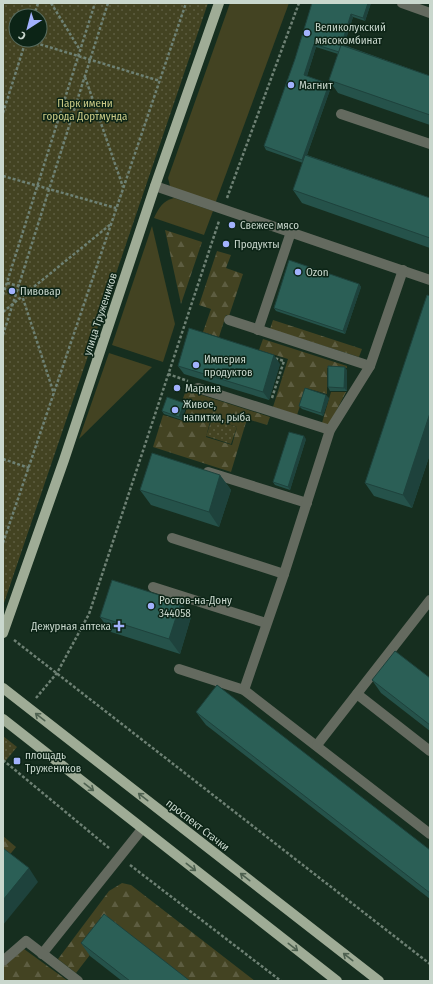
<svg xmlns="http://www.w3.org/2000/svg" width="433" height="984" viewBox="0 0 433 984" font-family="'Fira Sans Condensed',sans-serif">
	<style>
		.green { fill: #434322 }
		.forest { fill: url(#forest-firs); fill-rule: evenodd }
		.park { fill: url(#park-dots); fill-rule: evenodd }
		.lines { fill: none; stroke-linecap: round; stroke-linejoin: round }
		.path { stroke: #6e8174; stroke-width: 2.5; stroke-dasharray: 3 2; stroke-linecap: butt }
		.minor { stroke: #646a5f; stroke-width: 10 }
		.major { stroke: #9fac96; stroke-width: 10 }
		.wall { fill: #25524a }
		.shaded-wall { fill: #1e423c }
		.building { fill: #2b5f56; stroke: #1e423c }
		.oneway { stroke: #4e6150 }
		.poi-dot { fill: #a2b2fd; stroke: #0c2416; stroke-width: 1.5 }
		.labels { text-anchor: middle; stroke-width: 3; stroke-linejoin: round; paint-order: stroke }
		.poi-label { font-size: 11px; fill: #c9d7cd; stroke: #0c2416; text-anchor: start }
		.park-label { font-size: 11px; fill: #cbcb87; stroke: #0c2416 }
		.street-label { font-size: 11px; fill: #c9d7cd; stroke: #0c2416 }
	</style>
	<defs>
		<pattern id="forest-firs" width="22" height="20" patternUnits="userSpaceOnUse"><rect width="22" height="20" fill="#434322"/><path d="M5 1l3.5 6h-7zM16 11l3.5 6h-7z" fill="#5d5d41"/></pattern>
		<pattern id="park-dots" width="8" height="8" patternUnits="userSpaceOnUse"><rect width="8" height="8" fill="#434322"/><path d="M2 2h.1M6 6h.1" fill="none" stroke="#5d5d41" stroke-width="1.8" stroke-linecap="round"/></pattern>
	</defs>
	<rect width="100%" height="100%" fill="#162e1f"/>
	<g class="green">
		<path d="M230,3H289L215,204L170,186L168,178Z"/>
		<path d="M174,198L213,211L204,235L154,218C159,207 163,201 174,198Z"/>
		<path d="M152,226L175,324L163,362L112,345Z"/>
		<path d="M109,353L152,367L79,439Z"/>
	</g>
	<g class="forest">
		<path d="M165,230L202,242L181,304Z"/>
		<path d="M217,251L231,255L226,268L243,274L229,316L226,315L219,337L203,332L211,309L199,305Z"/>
		<path d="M273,320L362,349L359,357L270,329Z"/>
		<path d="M263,339L347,366V368H327V394L306,388L297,415L273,407L288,359L259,350Z"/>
		<path d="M186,390L270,417L267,425L247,419L231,472L153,447L163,415L183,421L188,404L182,401ZM211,418L237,427L232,445L206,437Z"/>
		<path d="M331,392H346L329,425L322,423Z"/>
		<path d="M3,836L16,847L3,863Z"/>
		<path d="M122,883L131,885L255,981H185L113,925L76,973L58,959L109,891Z"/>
		<path d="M24,949L68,981H3V967Z"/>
	</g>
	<g class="park">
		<path d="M3,3H208L3,606ZM16,16H40V40H16Z"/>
		<path d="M212,419L237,427L231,444L206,436Z"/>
		<path d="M3,736L17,747L3,764Z"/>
	</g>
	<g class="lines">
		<g class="path">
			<path d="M51,3L80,50"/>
			<path d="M34,16L38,3"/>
			<path d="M26,40L160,81"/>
			<path d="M85,77L123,187"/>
			<path d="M3,113L26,40"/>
			<path d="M3,176L116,208"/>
			<path d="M227,198L299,3"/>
			<path d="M7,283L19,286L54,394"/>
			<path d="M3,295L95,3"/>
			<path d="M3,312L111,224"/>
			<path d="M3,335L108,3"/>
			<path d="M168,374L188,381"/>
			<path d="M272,398L284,361L274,358"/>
			<path d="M3,459L29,468"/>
			<path d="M3,543L186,3"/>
			<path d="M14,640L430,964"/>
			<path d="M36,698L57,673L89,614L219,221"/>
			<path d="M3,760L109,848"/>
			<path d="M130,865L281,981"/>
		</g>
		<g class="minor">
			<path d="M402,3L430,13"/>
			<path d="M341,114L430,144"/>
			<path d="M155,186L430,280"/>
			<path d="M229,320L370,366"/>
			<path d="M258,330L291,232"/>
			<path d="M198,388L330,430"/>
			<path d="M208,472L307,503"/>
			<path d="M172,538L284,574"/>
			<path d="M153,587L266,623"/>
			<path d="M179,669L244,690L430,834"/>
			<path d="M244,690L284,574L330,430L370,366L403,270"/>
			<path d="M357,694L430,751"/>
			<path d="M317,745L430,600"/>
			<path d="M42,954L142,829"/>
			<path d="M3,961L26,941L78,981"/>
		</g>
		<g class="major">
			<path d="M3,633L64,460L155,186L219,3"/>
			<path d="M3,688L379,981"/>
			<path d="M3,719L337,981"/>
		</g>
	</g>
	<g class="wall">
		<path d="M312,3H371L365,21L353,17L344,45L430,76V125L338,93L329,80L338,54L316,47L307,76L329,84L331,87L307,155L430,198V248L302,203L293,190L303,163L266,150L264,146L295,59Z"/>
		<path d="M359,284L361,287L345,334L276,311L274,308Z"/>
		<path d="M430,296V454L412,508L374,496L365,483Z"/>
		<path d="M280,364L269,400L184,374L178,366Z"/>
		<path d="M347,370V391H330L328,387Z"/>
		<path d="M329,398L323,416L302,409L299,406Z"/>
		<path d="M184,403L186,406L182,420L164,414L162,411Z"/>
		<path d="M306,439L290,490L275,485L273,482Z"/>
		<path d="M220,475L231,490L219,527L151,505L140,490Z"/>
		<path d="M100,617H191L180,654L111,632Z"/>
		<path d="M430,678V731L381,693L372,680Z"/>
		<path d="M196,712L430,850V899L206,725Z"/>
		<path d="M81,943L190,981H122L90,956Z"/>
	</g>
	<g class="shaded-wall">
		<path d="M368,3H371L365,21L363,18Z"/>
		<path d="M351,14L353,17L341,55L339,52Z"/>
		<path d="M314,44L316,47L306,79L304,75Z"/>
		<path d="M329,84L331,87L304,163L302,160Z"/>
		<path d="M359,284L361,287L345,334L343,331Z"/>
		<path d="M274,355L280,364L269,400L263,392Z"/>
		<path d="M345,367L347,370V391L344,388Z"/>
		<path d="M326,395L329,398L323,416L321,413Z"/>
		<path d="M184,403L186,406L182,420L179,417Z"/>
		<path d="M430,413V454L412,508L403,495Z"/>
		<path d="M304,436L306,439L290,490L288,487Z"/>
		<path d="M220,475L231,490L219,527L209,512Z"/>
		<path d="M181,602L191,617L180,654L169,639Z"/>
		<path d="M29,868L38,882L3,925V900Z"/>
	</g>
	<g class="building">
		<path d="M312,3H368L363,18L351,14L339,52L314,44L304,75L329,84L302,160L264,146L295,59Z"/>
		<path d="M341,45L430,76V115L329,80Z"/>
		<path d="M305,155L430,198V238L293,190Z"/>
		<path d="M289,260L359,284L343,331L274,308Z"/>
		<path d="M427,295L430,296V413L403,495L365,483Z"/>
		<path d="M189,328L274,355L263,392L178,366Z"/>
		<path d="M328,366L345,367L344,388L328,387Z"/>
		<path d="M305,388L326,395L321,413L299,406Z"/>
		<path d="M167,397L184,403L179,417L162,411Z"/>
		<path d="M289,432L304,436L288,487L273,482Z"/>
		<path d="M152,453L220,475L209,512L140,490Z"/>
		<path d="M112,580L181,602L169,639L100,617Z"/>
		<path d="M395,651L430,678V725L372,680Z"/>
		<path d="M217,685L430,850V893L196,712Z"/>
		<path d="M3,848L29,868L3,900Z"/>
		<path d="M104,914L190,981H130L81,943Z"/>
	</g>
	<defs><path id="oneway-shaft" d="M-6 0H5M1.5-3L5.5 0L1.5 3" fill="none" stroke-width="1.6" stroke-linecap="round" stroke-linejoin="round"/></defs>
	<g class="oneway">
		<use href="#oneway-shaft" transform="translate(40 717) rotate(-142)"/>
		<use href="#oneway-shaft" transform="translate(89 787) rotate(38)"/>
		<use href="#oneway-shaft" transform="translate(143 797) rotate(-142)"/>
		<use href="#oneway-shaft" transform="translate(191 867) rotate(38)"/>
		<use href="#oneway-shaft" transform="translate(245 877) rotate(-142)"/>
		<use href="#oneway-shaft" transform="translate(293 947) rotate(38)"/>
		<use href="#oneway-shaft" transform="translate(348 957) rotate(-142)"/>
	</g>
	<g class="poi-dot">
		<circle cx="307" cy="33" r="4"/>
		<circle cx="291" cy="85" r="4"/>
		<circle cx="232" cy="225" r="4"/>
		<circle cx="226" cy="244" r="4"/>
		<circle cx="298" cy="272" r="4"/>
		<circle cx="12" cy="291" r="4"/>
		<circle cx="196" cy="365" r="4"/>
		<circle cx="177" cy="388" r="4"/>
		<circle cx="175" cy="410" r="4"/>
		<circle cx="151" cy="606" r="4"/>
		<path d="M117 620h4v4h4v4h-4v4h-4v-4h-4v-4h4z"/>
		<rect x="13" y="757" width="8" height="8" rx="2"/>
	</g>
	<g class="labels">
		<g class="poi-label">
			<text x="315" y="31">Великолукский<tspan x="315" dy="13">мясокомбинат</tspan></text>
			<text x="299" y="89">Магнит</text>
			<text x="240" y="229">Свежее мясо</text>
			<text x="234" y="248">Продукты</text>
			<text x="306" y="276">Ozon</text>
			<text x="20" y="295">Пивовар</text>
			<text x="204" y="363">Империя<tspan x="204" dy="13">продуктов</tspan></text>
			<text x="185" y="392">Марина</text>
			<text x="183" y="408">Живое,<tspan x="183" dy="13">напитки, рыба</tspan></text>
			<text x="159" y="604">Ростов-на-Дону<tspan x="159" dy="13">344058</tspan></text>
			<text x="111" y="630" text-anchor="end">Дежурная аптека</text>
			<text x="25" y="759">площадь<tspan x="25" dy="13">Тружеников</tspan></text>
		</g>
		<g class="park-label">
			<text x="85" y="107">Парк имени<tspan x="85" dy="13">города Дортмунда</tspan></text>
		</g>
		<g class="street-label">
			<text transform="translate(100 314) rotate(-72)" y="4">улица Тружеников</text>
			<text transform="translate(198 825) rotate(38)" y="4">проспект Стачки</text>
		</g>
	</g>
	<rect width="433" height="984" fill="none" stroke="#c9d7cd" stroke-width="8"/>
	<g transform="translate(28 28) rotate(216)"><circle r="19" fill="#0c2416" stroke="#586c5f"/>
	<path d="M0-3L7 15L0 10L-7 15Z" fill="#a2b2fd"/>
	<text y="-6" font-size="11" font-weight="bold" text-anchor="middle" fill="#c9d7cd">С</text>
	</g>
</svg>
